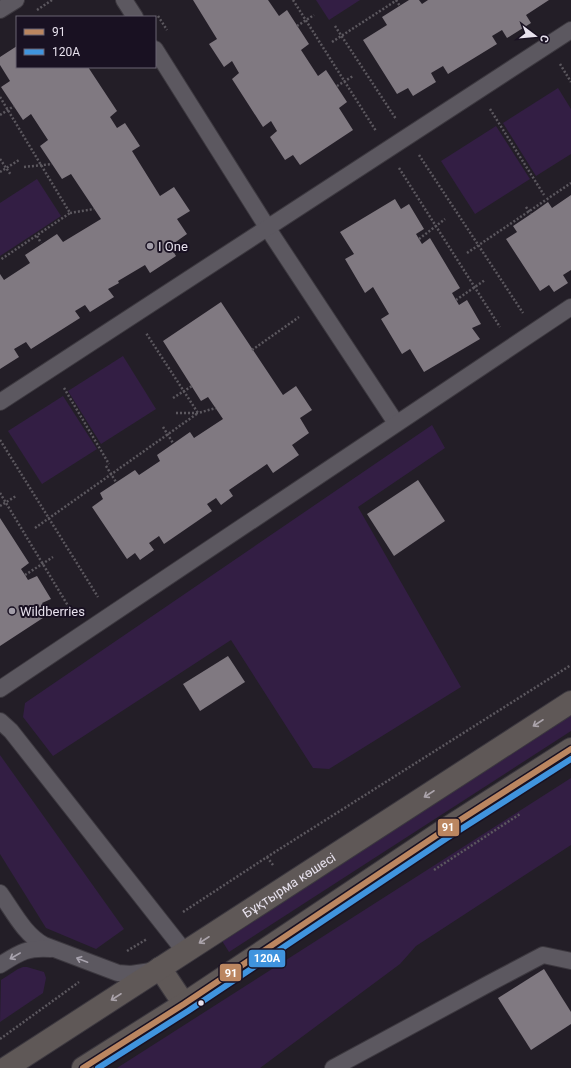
<svg xmlns="http://www.w3.org/2000/svg" width="571" height="1068" viewBox="0 0 571 1068" font-family="Roboto,sans-serif">
	<style>
		.green { fill: #331e44 }
		.building { fill: #807981 }
		.lines { fill: none; stroke-linecap: round; stroke-linejoin: round }
		.service-casing { stroke: #3c383f; stroke-width: 18 }
		.primary-casing { stroke: #3c383f; stroke-width: 24 }
		.path { stroke: #5c585f; stroke-width: 2.5; stroke-dasharray: 2 2; stroke-linecap: butt }
		.service { stroke: #5c5860; stroke-width: 16 }
		.primary { stroke: #5f5857; stroke-width: 22 }
		.bus-1-casing { stroke: #191122; stroke-width: 9 }
		.bus-2-casing { stroke: #191122; stroke-width: 9 }
		.bus-1 { stroke: #bb8660; stroke-width: 6 }
		.bus-2 { stroke: #4094de; stroke-width: 6 }
		.oneway { stroke: #aaa3aa }
		.oneway2 { stroke: #a8a3ae }
		.poi-dot { fill: #a29da8; stroke: #191122; stroke-width: 1.5 }
		.bus-dot { fill: #e7e1ed; stroke: #191122; stroke-width: 1.5 }
		.labels { text-anchor: middle; stroke-width: 4; stroke-linejoin: round; paint-order: stroke }
		.poi-label { font-size: 13px; fill: #e7e1ed; stroke: #191122; text-anchor: start }
		.street-label { font-size: 13px; fill: #e7e1ed; stroke: #191122 }
		.line-badge { stroke: #191122; stroke-width: 1.5 }
		.badge-label { font-size: 11px; text-anchor: middle; font-weight: bold; fill: #fff }
	</style>
	<rect width="100%" height="100%" fill="#231e27"/>
	<g class="green">
		<path d="M316,0H360L329,20Z"/>
		<path d="M558,88L571,109V154L536,176L503,123Z"/>
		<path d="M496,126L530,179L475,214L441,161Z"/>
		<path d="M37,179L61,216L0,256V203Z"/>
		<path d="M123,356L156,409L101,444L68,391Z"/>
		<path d="M63,396L97,449L42,484L8,431Z"/>
		<path d="M432,425L445,448L358,507L461,687L329,769L313,768L231,640L53,756L23,717L25,703Z"/>
		<path d="M571,709V731L229,952L219,936Z"/>
		<path d="M0,755L124,929L96,949L46,928L0,854Z"/>
		<path d="M571,778V845L416,946L400,964L260,1068H117Z"/>
		<path d="M23,967H27L44,972L46,978L43,993L0,1022L1,980L18,969Z"/>
	</g>
	<g class="building">
		<path d="M193,0H268L279,16L287,10L309,44L301,50L318,76L326,70L347,102L339,108L353,130L300,165L293,155L285,160L270,137L277,131L271,121L263,127L232,79L239,73L232,61L224,67L209,44L217,39Z"/>
		<path d="M409,0H419L422,4L428,0H549L526,15L531,23L507,38L502,30L492,36L497,44L448,74L443,66L431,73L436,82L413,96L408,88L397,94L363,40L387,25L382,17Z"/>
		<path d="M17,46V67H77L78,68L88,67L117,111L110,117L117,128L125,123L140,146L132,151L160,196L174,187L190,211L177,219L187,234L170,246L176,256L150,273L145,265L118,281L119,283L108,289L114,297L90,312L85,305L75,311L80,318L31,349L26,342L14,349L19,357L0,369V274L4,280L30,263L25,255L57,234L63,242L101,219L71,174L62,179L40,146L48,140L31,114L23,120L1,87L10,81L0,65V57Z"/>
		<path d="M571,195V270L563,275L568,283L554,292L549,285L540,291L506,239L517,232L513,226L531,214L548,202L552,208Z"/>
		<path d="M395,199L401,209L409,204L424,229L416,234L422,244L430,238L460,288L452,293L459,305L467,300L481,324L472,328L480,339L424,372L410,349L402,354L381,319L389,314L373,287L365,293L345,259L354,254L340,232Z"/>
		<path d="M221,302L283,395L296,386L312,410L300,418L309,433L292,445L299,455L273,473L267,464L229,490L233,496L221,505L216,498L207,504L212,511L164,544L159,536L149,543L154,550L140,560L135,553L127,559L92,507L103,499L100,493L135,470L139,475L160,461L157,455L190,432L194,438L223,419L208,397L201,401L163,341Z"/>
		<path d="M418,480L445,521L394,556L367,514Z"/>
		<path d="M0,518L29,563L21,569L25,575L28,580L37,576L51,599L42,603L49,614L0,646Z"/>
		<path d="M228,656L245,682L200,711L183,684Z"/>
		<path d="M544,969L571,1012V1024L531,1050L498,998Z"/>
	</g>
	<g class="lines">
		<defs>
			<g id="service">
				<path d="M124,0L135,17"/>
				<path d="M0,10L16,0"/>
				<path d="M155,49L274,238L396,423"/>
				<path d="M0,402L571,30"/>
				<path d="M0,689L571,307"/>
				<path d="M0,721L11,731L185,952"/>
				<path d="M0,893C13,911 24,934 44,945L118,973L131,974L151,971"/>
				<path d="M0,965C19,953 27,947 51,949"/>
				<path d="M333,1068L490,983L543,955L571,961"/>
			</g>
			<g id="primary">
				<path d="M160,968L184,1004"/>
				<path id="s1" d="M6,1068L571,702"/>
				<path d="M83,1068L184,1004L443,831L571,749"/>
			</g>
		</defs>
		<use href="#service" class="service-casing"/>
		<use href="#primary" class="primary-casing"/>
		<g class="path">
			<path d="M293,0L376,131"/>
			<path d="M396,0L400,6"/>
			<path d="M37,10L52,0"/>
			<path d="M158,16L167,30"/>
			<path d="M297,26L314,15"/>
			<path d="M335,26L396,119"/>
			<path d="M332,42L397,0"/>
			<path d="M560,64L571,82"/>
			<path d="M337,86L353,76"/>
			<path d="M0,97L70,213L0,260"/>
			<path d="M490,109L544,195"/>
			<path d="M0,115L14,106"/>
			<path d="M419,155L523,313"/>
			<path d="M0,159L11,175"/>
			<path d="M24,167L52,164"/>
			<path d="M399,168L500,327"/>
			<path d="M0,172L19,160"/>
			<path d="M526,207L531,214"/>
			<path d="M70,213L94,209"/>
			<path d="M37,236L41,243"/>
			<path d="M419,239L445,219"/>
			<path d="M467,253L571,183"/>
			<path d="M456,300L485,280"/>
			<path d="M252,350L299,317"/>
			<path d="M64,388L109,464"/>
			<path d="M173,398L192,386"/>
			<path d="M176,413H198L216,408"/>
			<path d="M163,427L173,443"/>
			<path d="M0,440L98,597"/>
			<path d="M106,466L116,482"/>
			<path d="M0,493L73,614"/>
			<path d="M0,506L16,496"/>
			<path d="M35,528L198,413L146,333"/>
			<path d="M25,575L53,557"/>
			<path d="M267,857L273,865"/>
			<path d="M434,870L520,814"/>
			<path d="M183,912L267,857L571,665"/>
			<path d="M127,951L147,939"/>
			<path d="M0,1039L79,982"/>
		</g>
		<use href="#service" class="service"/>
		<use href="#primary" class="primary"/>
		<defs>
			<path id="bus-1" d="M83,1068L184,1004L443,831L571,749"/>
			<path id="bus-2" d="M98,1068L188,1011L447,838L571,759"/>
		</defs>
		<use href="#bus-1" class="bus-1-casing"/>
		<use href="#bus-2" class="bus-2-casing"/>
		<use href="#bus-1" class="bus-1"/>
		<use href="#bus-2" class="bus-2"/>
	</g>
	<defs><path id="oneway-shaft" d="M-6 0H5M1.5-3L5.5 0L1.5 3" fill="none" stroke-width="1.6" stroke-linecap="round" stroke-linejoin="round"/></defs>
	<g class="oneway">
		<use href="#oneway-shaft" transform="translate(538 723) rotate(147)"/>
		<use href="#oneway-shaft" transform="translate(429 794) rotate(147)"/>
		<use href="#oneway-shaft" transform="translate(204 940) rotate(147)"/>
		<use href="#oneway-shaft" transform="translate(116 997) rotate(147)"/>
	</g>
	<g class="oneway2">
		<use href="#oneway-shaft" transform="translate(15 956) rotate(150)"/>
		<use href="#oneway-shaft" transform="translate(82 960) rotate(-159)"/>
	</g>
	<g class="poi-dot">
		<circle cx="150" cy="246" r="4"/>
		<circle cx="12" cy="611" r="4"/>
	</g>
	<circle class="bus-dot" cx="201" cy="1003" r="3.5"/>
	<g class="labels">
		<g class="poi-label">
			<text x="158" y="251">I One</text>
			<text x="20" y="616">Wildberries</text>
		</g>
		<g class="street-label">
			<text dy="5" stroke="none"><textPath href="#s1" startOffset="337">Бұқтырма көшесі</textPath></text>
		</g>
	</g>
	<g class="line-badge">
		<rect x="437" y="818" width="23" height="19" rx="4" fill="#bb8660"/>
		<rect x="248" y="949" width="38" height="19" rx="4" fill="#4094de"/>
		<rect x="219" y="963" width="23" height="19" rx="4" fill="#bb8660"/>
	</g>
	<g class="badge-label">
		<text x="448" y="831">91</text>
		<text x="267" y="962">120А</text>
		<text x="231" y="977">91</text>
	</g>
	<rect x="16" y="16" width="140" height="52" fill="#191122" stroke="#6b6473"/>
	<rect x="24" y="29" width="20" height="6" fill="#bb8660" stroke="#6b6473"/>
	<text x="52" y="36" font-size="12" fill="#e7e1ed">91</text>
	<rect x="24" y="49" width="20" height="6" fill="#4094de" stroke="#6b6473"/>
	<text x="52" y="56" font-size="12" fill="#e7e1ed">120А</text>
	<g transform="translate(535 36) rotate(106)" stroke="#191122" stroke-width="3" paint-order="stroke">
	<path d="M0-3L7 15L0 10L-7 15Z" fill="#e7e1ed"/>
	<text y="-6" font-size="11" font-weight="bold" text-anchor="middle" fill="#e7e1ed">С</text>
	</g>
</svg>
